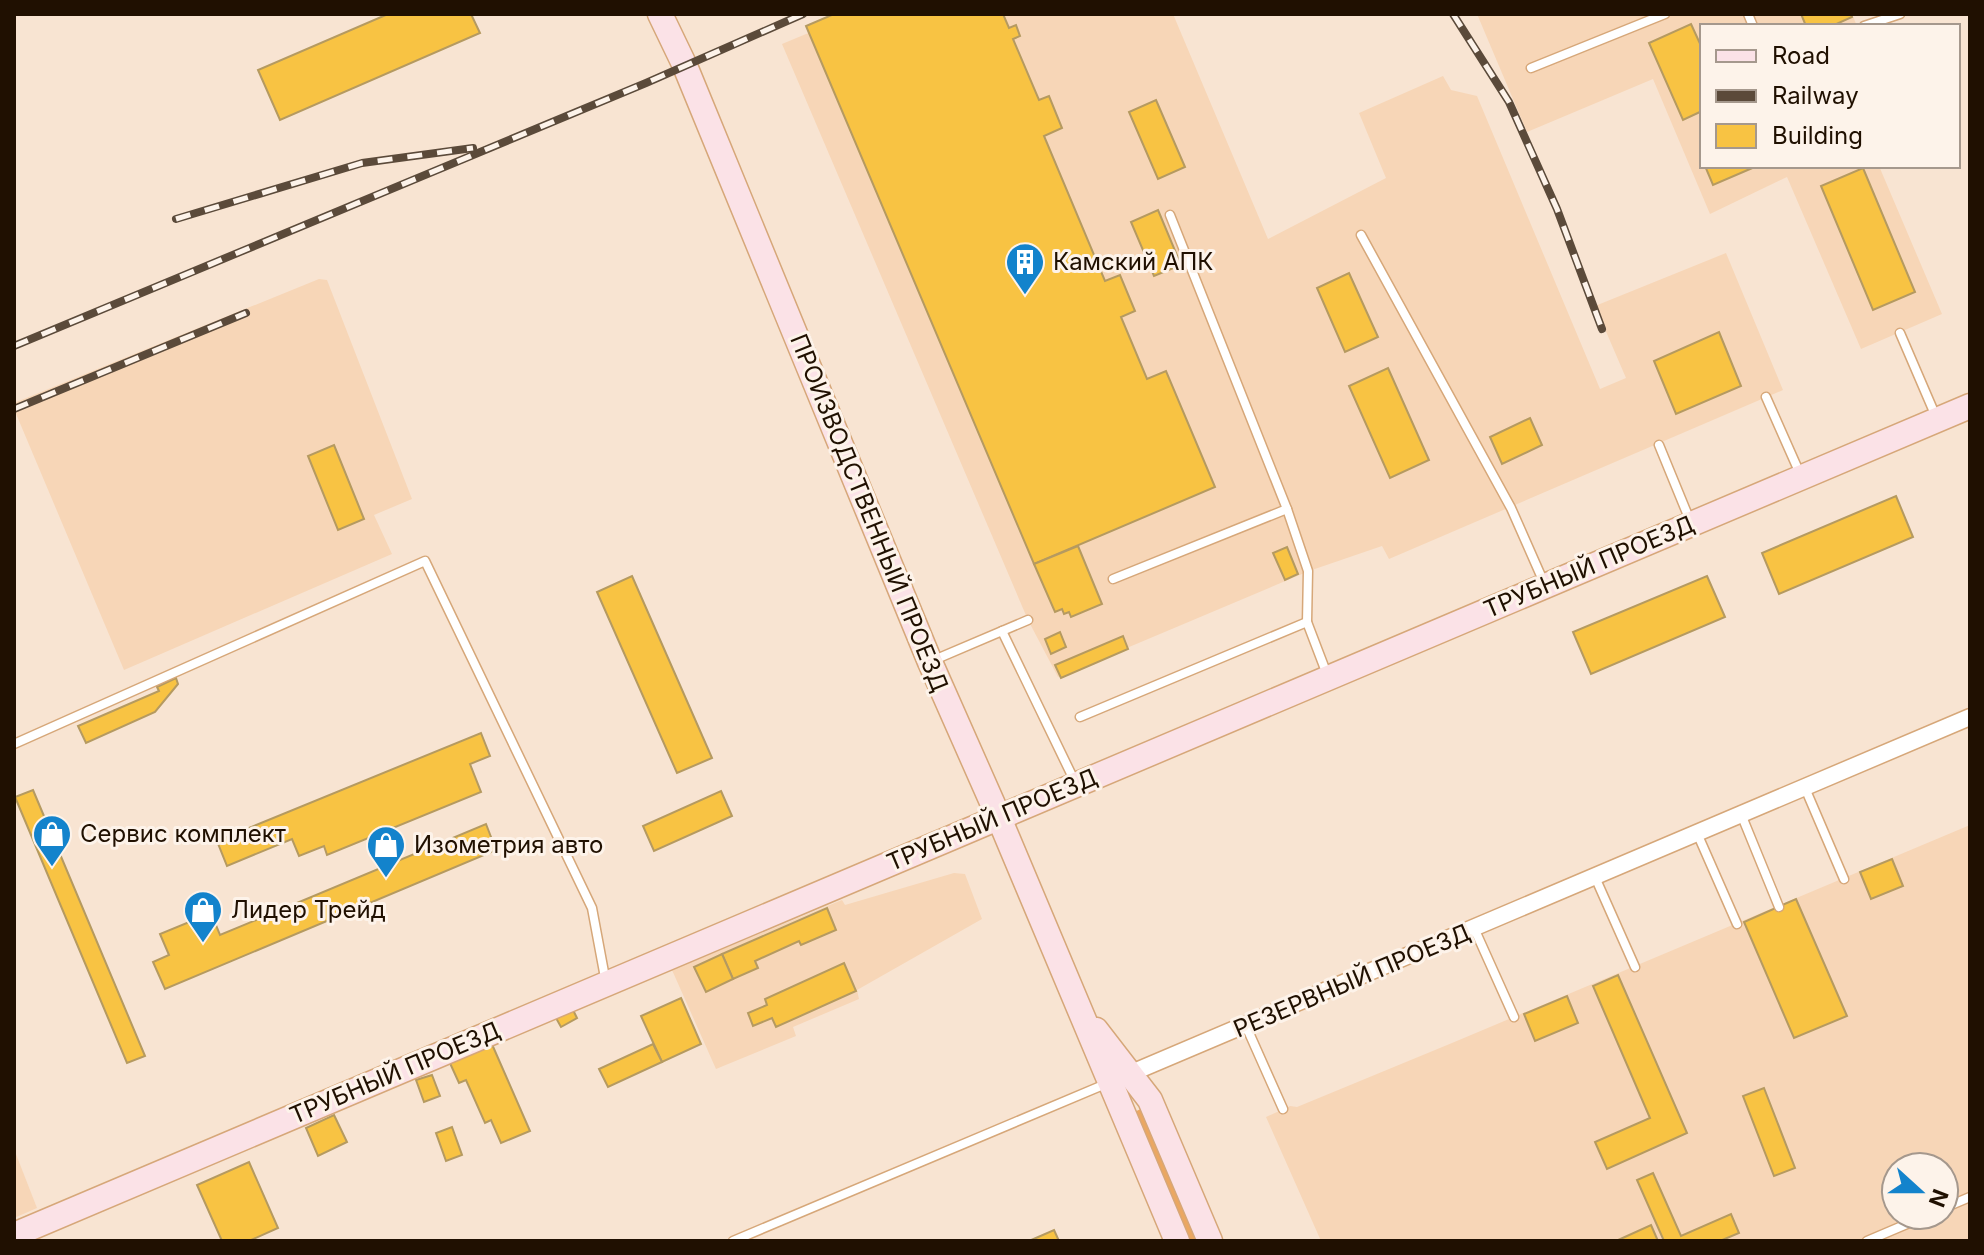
<svg xmlns="http://www.w3.org/2000/svg" width="1984" height="1255" viewBox="0 0 1984 1255" font-family="Inter,sans-serif">
	<style>
		.built { fill: #f7d6b7; fill-rule: evenodd }
		.green { fill: #eba761 }
		.building { fill: #f8c343; stroke: #b59a60; stroke-width: 2 }
		.lines { fill: none; stroke-linecap: round; stroke-linejoin: round }
		.lane-casing { stroke: #d6a779; stroke-width: 11 }
		.street-casing { stroke: #d6a779; stroke-width: 19 }
		.secondary-casing { stroke: #d6a779; stroke-width: 27 }
		.lane { stroke: #fff; stroke-width: 8 }
		.street { stroke: #fff; stroke-width: 16 }
		.secondary { stroke: #fbe2e7; stroke-width: 24 }
		.rail-casing { stroke: #5b4a3a; stroke-width: 8 }
		.rail { stroke: #fdf3ea; stroke-width: 5; stroke-dasharray: 15; stroke-linecap: butt }
		.labels { text-anchor: middle; stroke-width: 6; stroke-linejoin: round; paint-order: stroke }
		.poi-label { font-size: 24px; fill: #201001; stroke: #fdf3ea; text-anchor: start }
		.street-label { font-size: 24px; fill: #201001; stroke: #fdf3ea }
	</style>
	<rect width="100%" height="100%" fill="#f8e4d2"/>
	<g class="built">
		<path d="M854,14H1173L1268,239L1386,178L1359,113L1443,76L1451,90L1477,96L1600,389L1626,378L1595,306L1726,253L1783,390L1389,559L1382,546L1309,571L1058,677L1028,620L782,44Z"/>
		<path d="M1477,14H1852L1857,26H1702V166H1879L1942,314L1861,349L1787,177L1710,214L1653,79L1527,132Z"/>
		<path d="M319,279L327,280L412,499L374,515L392,554L124,670L14,409V403Z"/>
		<path d="M1970,825V1241H1321L1266,1117L1290,1106L1297,1107L1452,1043ZM1896,1167H1944V1215H1896Z"/>
		<path d="M954,873L965,874L982,919L857,990L859,999L793,1027L796,1036L716,1069L672,970L842,900L845,905Z"/>
		<path d="M14,1149L37,1208L14,1218Z"/>
	</g>
	<path class="green" d="M1143,1108L1200,1241H1187L1132,1113Z"/>
	<g class="building">
		<path d="M388,14H471L480,33L280,120L258,70Z"/>
		<path d="M834,14H1003L1009,28L1016,25L1020,36L1013,39L1039,100L1049,96L1062,128L1044,136L1105,281L1120,275L1135,311L1121,317L1147,379L1166,371L1215,487L1034,564L806,26Z"/>
		<path d="M1801,14H1851L1852,17L1832,26H1806Z"/>
		<path d="M1691,24L1702,48V111L1683,120L1649,43Z"/>
		<path d="M1156,100L1185,167L1158,179L1129,112Z"/>
		<path d="M1705,166H1757L1713,185Z"/>
		<path d="M1863,168L1915,292L1873,310L1821,186Z"/>
		<path d="M1158,210L1181,265L1154,276L1131,222Z"/>
		<path d="M1349,273L1378,337L1345,352L1317,288Z"/>
		<path d="M1719,332L1741,386L1676,414L1654,361Z"/>
		<path d="M1388,368L1429,460L1390,478L1349,386Z"/>
		<path d="M1530,418L1542,445L1502,464L1490,437Z"/>
		<path d="M334,445L364,519L338,530L308,456Z"/>
		<path d="M1896,496L1913,537L1779,594L1762,553Z"/>
		<path d="M1078,546L1102,604L1071,617L1069,612L1064,614L1062,609L1055,612L1034,564Z"/>
		<path d="M1287,547L1298,574L1285,580L1273,553Z"/>
		<path d="M632,576L712,758L677,773L597,592Z"/>
		<path d="M1707,576L1725,617L1591,674L1573,632Z"/>
		<path d="M1060,632L1066,647L1051,654L1045,639Z"/>
		<path d="M1123,636L1128,649L1061,678L1055,665Z"/>
		<path d="M176,678L178,684L155,712L86,743L78,726L159,691L157,687Z"/>
		<path d="M481,733L490,756L470,764L481,792L327,855L324,846L299,856L292,839L227,866L217,841Z"/>
		<path d="M33,790L145,1056L127,1063L15,797Z"/>
		<path d="M721,791L732,816L654,851L643,826Z"/>
		<path d="M486,824L496,850L165,989L153,962L169,955L160,934L211,913L220,935Z"/>
		<path d="M1892,859L1903,886L1871,899L1860,872Z"/>
		<path d="M1796,899L1847,1016L1794,1038L1744,922Z"/>
		<path d="M827,908L836,930L801,945L799,941L755,961L758,968L733,979L722,954Z"/>
		<path d="M722,954L733,979L706,992L694,967Z"/>
		<path d="M844,963L856,991L776,1027L772,1018L753,1026L748,1013L767,1005L765,999Z"/>
		<path d="M1618,975L1687,1133L1607,1169L1595,1142L1650,1118L1593,986Z"/>
		<path d="M1567,996L1578,1023L1535,1041L1524,1014Z"/>
		<path d="M681,998L701,1044L662,1062L641,1016Z"/>
		<path d="M573,1010L577,1018L561,1027L556,1018Z"/>
		<path d="M491,1042L530,1131L501,1143L491,1120L485,1123L466,1080L459,1083L449,1061Z"/>
		<path d="M653,1044L662,1062L608,1087L599,1069Z"/>
		<path d="M432,1075L440,1096L424,1102L416,1080Z"/>
		<path d="M1764,1088L1795,1168L1774,1176L1743,1096Z"/>
		<path d="M334,1115L347,1142L318,1156L306,1128Z"/>
		<path d="M452,1127L462,1155L446,1161L436,1133Z"/>
		<path d="M249,1162L278,1228L249,1241H222L197,1185Z"/>
		<path d="M1653,1173L1681,1236L1731,1214L1739,1233L1720,1241H1664L1637,1180Z"/>
		<path d="M1651,1225L1658,1241H1616Z"/>
		<path d="M1054,1230L1059,1241H1029Z"/>
	</g>
	<g class="lines">
		<defs>
			<g id="lane">
				<path d="M1748,14L1753,26"/>
				<path d="M1864,26L1900,14"/>
				<path d="M1531,68L1665,14"/>
				<path d="M1170,215L1287,509L1308,571L1307,622L1328,677"/>
				<path d="M1361,235L1511,508L1545,585"/>
				<path d="M1900,333L1937,419"/>
				<path d="M1766,397L1801,476"/>
				<path d="M1659,445L1691,523"/>
				<path d="M1113,579L1287,509"/>
				<path d="M1002,631L1076,784"/>
				<path d="M934,660L1028,620"/>
				<path d="M1080,717L1307,622"/>
				<path d="M14,744L425,561L592,908L606,983"/>
				<path d="M1805,788L1844,879"/>
				<path d="M1741,814L1779,907"/>
				<path d="M1697,833L1737,924"/>
				<path d="M1595,877L1635,967"/>
				<path d="M1474,928L1514,1017"/>
				<path d="M1246,1026L1283,1109"/>
				<path d="M1944,1208L1970,1197"/>
				<path d="M733,1241L1108,1083"/>
				<path d="M1867,1241L1928,1215"/>
			</g>
			<path id="street" d="M1122,1077L1970,717"/>
			<g id="secondary">
				<path d="M660,14L685,66L930,662L999,818L1177,1241"/>
				<path d="M1096,1030L1150,1100L1210,1241"/>
				<path d="M14,1235L1970,406"/>
			</g>
		</defs>
		<use href="#lane" class="lane-casing"/>
		<use href="#street" class="street-casing"/>
		<use href="#secondary" class="secondary-casing"/>
		<use href="#lane" class="lane"/>
		<use href="#street" class="street"/>
		<use href="#secondary" class="secondary"/>
		<defs>
			<g id="rail">
				<path d="M1453,14L1509,102L1557,209L1602,329"/>
				<path d="M176,219L362,163L473,148"/>
				<path d="M14,346L646,83L803,14"/>
				<path d="M14,409L246,313"/>
			</g>
		</defs>
		<use href="#rail" class="rail-casing"/>
		<use href="#rail" class="rail"/>
	</g>
	<defs>
		<symbol id="building-pin" viewBox="-11 -11 22 30"><path d="M0 17L-7.5 6A9.5 9.5 0 1 1 7.5 6Z" fill="#1383cc" stroke="#fdf3ea"/><path d="M-4-6H4V6H1V3H-1V6H-4ZM-2.5-4.3h1.7v1.8h-1.7ZM.8-4.3h1.7v1.8H.8ZM-2.5-1h1.7V.8h-1.7ZM.8-1h1.7V.8H.8Z" fill="#fff"/></symbol>
		<symbol id="shop-pin" viewBox="-11 -11 22 30"><path d="M0 17L-7.5 6A9.5 9.5 0 1 1 7.5 6Z" fill="#1383cc" stroke="#fdf3ea"/><path d="M-5-2.5h2.3a2.7 3.5 0 0 1 5.4 0H5L5.5 6h-11ZM-1.5-2.5h3a1.5 2.3 0 0 0-3 0Z" fill="#fff"/></symbol>
	</defs>
	<g fill-rule="evenodd">
		<use href="#building-pin" x="1003" y="240" width="44" height="60"/>
		<use href="#shop-pin" x="30" y="812" width="44" height="60"/>
		<use href="#shop-pin" x="364" y="823" width="44" height="60"/>
		<use href="#shop-pin" x="181" y="888" width="44" height="60"/>
	</g>
	<g class="labels">
		<g class="poi-label">
			<text x="1053" y="270">Камский АПК</text>
			<text x="80" y="842">Сервис комплект</text>
			<text x="414" y="853">Изометрия авто</text>
			<text x="231" y="918">Лидер Трейд</text>
		</g>
		<g class="street-label">
			<text transform="translate(869 513) rotate(68)" y="8">ПРОИЗВОДСТВЕННЫЙ ПРОЕЗД</text>
			<text transform="translate(1589 567) rotate(-23)" y="8">ТРУБНЫЙ ПРОЕЗД</text>
			<text transform="translate(992 820) rotate(-23)" y="8">ТРУБНЫЙ ПРОЕЗД</text>
			<text transform="translate(1352 981) rotate(-23)" y="8">РЕЗЕРВНЫЙ ПРОЕЗД</text>
			<text transform="translate(395 1073) rotate(-23)" y="8">ТРУБНЫЙ ПРОЕЗД</text>
		</g>
	</g>
	<rect width="1984" height="1255" fill="none" stroke="#201001" stroke-width="32"/>
	<rect x="1700" y="24" width="260" height="144" fill="#fdf3ea" stroke="#a5988d" stroke-width="2"/>
	<rect x="1716" y="50" width="40" height="12" fill="#fbe2e7" stroke="#a5988d" stroke-width="2"/>
	<text x="1772" y="64" font-size="24" fill="#201001">Road</text>
	<rect x="1716" y="90" width="40" height="12" fill="#5b4a3a" stroke="#a5988d" stroke-width="2"/>
	<text x="1772" y="104" font-size="24" fill="#201001">Railway</text>
	<rect x="1716" y="124" width="40" height="24" fill="#f8c343" stroke="#a5988d" stroke-width="2"/>
	<text x="1772" y="144" font-size="24" fill="#201001">Building</text>
	<g transform="translate(1920 1191) rotate(111)"><circle r="38" fill="#fdf3ea" stroke="#a5988d" stroke-width="2"/>
	<path d="M0-6L14 30L0 20L-14 30Z" fill="#1383cc"/>
	<text y="-12" font-size="22" font-weight="bold" text-anchor="middle" fill="#201001">N</text>
	</g>
</svg>
